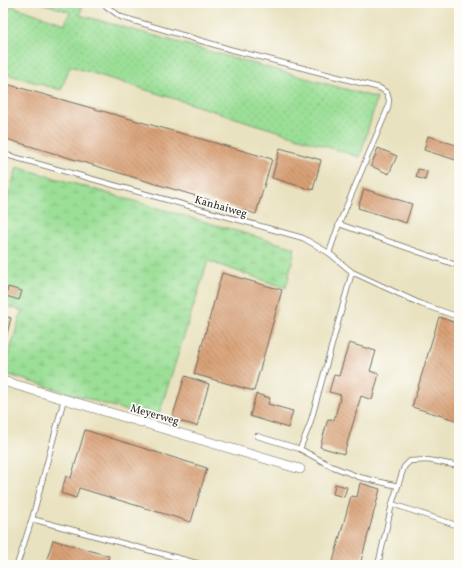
<svg xmlns="http://www.w3.org/2000/svg" width="462" height="568" viewBox="0 0 462 568" font-family="Vollkorn,serif">
	<style>
		.grass { fill: url(#grass-dots); stroke: #638561 }
		.wetland { fill: url(#wetland-marsh); stroke: #638561 }
		.building { fill: url(#building-back-hatch) }
		.lines { fill: none; stroke-linecap: round; stroke-linejoin: round }
		.service-casing { stroke: #6e6b5f; stroke-width: 6 }
		.minor-casing { stroke: #6e6b5f; stroke-width: 10 }
		.service { stroke: #fff; stroke-width: 4.5 }
		.minor { stroke: #fff; stroke-width: 9 }
		.labels { text-anchor: middle; stroke-width: 3.5; stroke-linejoin: round; paint-order: stroke }
		.street-label { font-size: 11px; fill: #2b2b2b; stroke: #fdfcf7 }
	</style>
	<defs>
		<pattern id="grass-dots" width="8" height="8" patternUnits="userSpaceOnUse"><rect width="8" height="8" fill="#9bdf97"/><path d="M2 2h.1M6 6h.1" fill="none" stroke="#86c082" stroke-width="1.8" stroke-linecap="round"/></pattern>
		<pattern id="wetland-marsh" width="20" height="14" patternUnits="userSpaceOnUse"><rect width="20" height="14" fill="#9bdf97"/><path d="M1 5h8M5 5V1M11 12h8M15 12V8" fill="none" stroke="#86c082"/></pattern>
		<pattern id="building-back-hatch" width="6" height="6" patternUnits="userSpaceOnUse"><rect width="6" height="6" fill="#d9a076"/><path d="M-1 5l2 2M0 0l6 6M5-1l2 2" fill="none" stroke="#b08361"/></pattern>
	</defs>
	<rect width="100%" height="100%" fill="#fdfcf7"/>
	<filter id="ink" filterUnits="userSpaceOnUse"><feTurbulence type="fractalNoise" baseFrequency=".025" numOctaves="2"/><feDisplacementMap in="SourceGraphic" scale="8" xChannelSelector="R" yChannelSelector="G"/><feConvolveMatrix kernelMatrix="1 2 1 2 8 2 1 2 1" color-interpolation-filters="sRGB"/></filter>
	<filter id="wash" filterUnits="userSpaceOnUse"><feTurbulence type="fractalNoise" baseFrequency=".012" numOctaves="4" result="noise"/><feDisplacementMap in="SourceGraphic" scale="16" xChannelSelector="R" yChannelSelector="G"/><feGaussianBlur stdDeviation="0.9" result="paint"/><feColorMatrix in="noise" values="0 0 0 0 0 0 0 0 0 0 0 0 0 0 0 0 0 1.4 0 .05"/><feComposite in="paint" operator="in"/></filter>
	<g filter="url(#wash)">
		<rect width="100%" height="100%" fill="#e9e2c0"/>
		<path class="grass" d="M3,3L65,24L70,12L41,3H83L80,15L377,98L360,157L70,66L61,90L3,73Z"/>
		<path class="wetland" d="M17,167L295,248L286,288L208,261L157,420L3,373L22,311L3,305V214Z"/>
		<g id="blocks">
			<g class="building">
				<path d="M3,83L272,159L256,214L3,138Z"/>
				<path d="M428,136L459,146V161L424,150Z"/>
				<path d="M280,148L321,160L313,190L272,178Z"/>
				<path d="M378,148L397,156L389,174L371,166Z"/>
				<path d="M418,169L427,171L425,180L416,177Z"/>
				<path d="M364,189L412,204L406,223L358,208Z"/>
				<path d="M222,273L282,290L254,391L194,374Z"/>
				<path d="M8,287L22,291L19,300L6,296Z"/>
				<path d="M3,316L11,318L6,338H3Z"/>
				<path d="M439,317L459,324V421L412,407Z"/>
				<path d="M349,343L376,351L370,371L379,374L372,400L361,396L344,454L320,447L328,419L334,420L341,395L329,392L334,375L339,376Z"/>
				<path d="M185,376L209,384L197,426L172,419Z"/>
				<path d="M256,394L270,398L268,404L293,411L288,428L250,416Z"/>
				<path d="M85,430L207,468L191,522L79,488L76,498L61,493L66,476L71,478Z"/>
				<path d="M360,483L380,489L360,565H332L351,496L357,497Z"/>
				<path d="M335,484L347,487L344,497L333,494Z"/>
				<path d="M53,540L109,556L106,565H45Z"/>
			</g>
		</g>
	</g>
	<g filter="url(#ink)">
		<use href="#blocks" fill-opacity="0" stroke="#6e6b5f" stroke-width="1"/>
		<g class="lines">
			<defs>
				<g id="service">
					<path d="M105,3L106,6L121,17L229,49L380,88L387,93L389,100L388,108L339,224L329,253"/>
					<path d="M3,154L303,238L329,253L352,272L421,304L459,317"/>
					<path d="M339,224L459,266"/>
					<path d="M456,316L459,306"/>
					<path d="M257,436L300,449L310,424L352,272"/>
					<path d="M300,449L331,466L359,477L398,486"/>
					<path d="M392,504L459,526"/>
					<path d="M32,519L204,565"/>
					<path d="M17,565L32,519L64,399"/>
					<path d="M378,565L392,504L404,467L410,461L428,460L459,466"/>
				</g>
				<path id="minor" d="M3,381L300,469"/>
			</defs>
			<use href="#service" class="service-casing"/>
			<use href="#minor" class="minor-casing"/>
			<use href="#service" class="service"/>
			<use href="#minor" class="minor"/>
		</g>
	</g>
	<g class="labels">
		<g class="street-label">
			<text transform="translate(221 206) rotate(16)" y="4">Kanhaiweg</text>
			<text transform="translate(155 414) rotate(16)" y="4">Meyerweg</text>
		</g>
	</g>
	<rect width="462" height="568" fill="none" stroke="#fdfcf7" stroke-width="16"/>
</svg>
